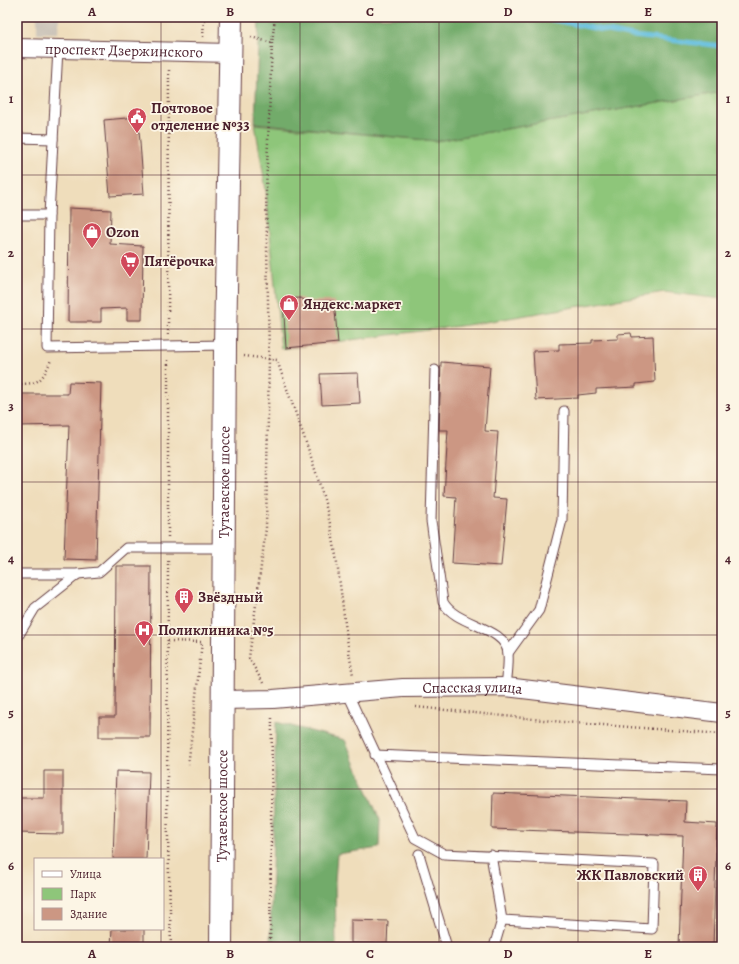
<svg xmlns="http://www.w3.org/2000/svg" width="739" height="964" viewBox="0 0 739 964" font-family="Alegreya,serif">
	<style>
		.industrial { fill: #cac3b8 }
		.green { fill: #8ec67a; stroke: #6c7252 }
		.forest { fill: #72ab6a; stroke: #5e654a }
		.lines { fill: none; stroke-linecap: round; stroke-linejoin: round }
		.stream { stroke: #61bedf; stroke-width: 5 }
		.building { fill: #cc9783 }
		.service-casing { stroke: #633c41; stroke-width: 11 }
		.minor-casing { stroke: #633c41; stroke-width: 20 }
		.primary-casing { stroke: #633c41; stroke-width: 24 }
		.path { stroke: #633c41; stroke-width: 2.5; stroke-dasharray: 1 3; stroke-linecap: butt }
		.service { stroke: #fff; stroke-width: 9 }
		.minor { stroke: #fff; stroke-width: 18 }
		.primary { stroke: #fff; stroke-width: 22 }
		.grid { fill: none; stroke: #4a1f2b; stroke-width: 1; stroke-opacity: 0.55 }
		.labels { text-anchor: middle; stroke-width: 3.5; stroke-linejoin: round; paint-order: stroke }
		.street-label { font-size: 15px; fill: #4a1f2b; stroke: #fcf5e5 }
		.poi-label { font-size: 15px; font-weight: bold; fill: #4a1f2b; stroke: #fcf5e5; text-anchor: start }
		.neatline { fill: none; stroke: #4a1f2b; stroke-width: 1.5 }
		.grid-label { font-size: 13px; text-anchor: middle; font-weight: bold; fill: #4a1f2b }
	</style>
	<rect width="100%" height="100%" fill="#fcf5e5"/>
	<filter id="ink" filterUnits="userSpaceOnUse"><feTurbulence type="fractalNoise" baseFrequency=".025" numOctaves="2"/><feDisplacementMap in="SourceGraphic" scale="8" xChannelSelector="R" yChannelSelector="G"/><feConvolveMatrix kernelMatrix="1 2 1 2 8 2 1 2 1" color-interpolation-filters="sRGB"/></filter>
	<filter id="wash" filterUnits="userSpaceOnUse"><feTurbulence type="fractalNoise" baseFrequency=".012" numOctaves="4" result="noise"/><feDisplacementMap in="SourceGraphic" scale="16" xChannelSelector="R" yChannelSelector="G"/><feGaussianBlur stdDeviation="0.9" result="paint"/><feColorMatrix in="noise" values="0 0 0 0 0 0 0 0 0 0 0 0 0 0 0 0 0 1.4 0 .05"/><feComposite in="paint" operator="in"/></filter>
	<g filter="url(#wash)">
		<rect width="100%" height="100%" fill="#efddbb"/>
		<path class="industrial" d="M37,17H59L58,33H37Z"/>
		<path class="green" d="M722,92V299L664,292L467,325L281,349L266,190L255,124L436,141Z"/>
		<g class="forest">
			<path d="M259,17H722V92L436,141L255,123Z"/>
			<path d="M276,722L345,740L380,820L379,848L337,854L335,881L336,947H270Z"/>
		</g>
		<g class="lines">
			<path class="stream" d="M539,17L633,36L722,46"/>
		</g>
		<g id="blocks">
			<g class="building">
				<path d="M138,117L144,194L110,196L104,120Z"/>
				<path d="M69,208L111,210L110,244L143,246L142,320H127V308L101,309V322H68Z"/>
				<path d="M300,298L307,301H334L338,343L286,348L283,299Z"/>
				<path d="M631,333L632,337L653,336L655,382L636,384V387L596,389V393L578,395V398L536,400L533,351L559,350V344L592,343V340L618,339V334Z"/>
				<path d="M441,362L490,366L485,431L498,432L493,498L507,499L501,566L452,563L456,497L444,496L448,430H439Z"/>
				<path d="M358,373L360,403L322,405L320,374Z"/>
				<path d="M69,382L101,383L96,560L64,559L69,425L17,426V394H68Z"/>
				<path d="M116,566H151L150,737H99V717H115Z"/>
				<path d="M44,771H63V834L17,833V798H44Z"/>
				<path d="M116,771L149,772L146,859H113Z"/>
				<path d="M493,793L686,801L685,822L717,824L713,947H679L683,836L492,829Z"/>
				<path d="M351,920L388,921L387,944L351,943Z"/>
				<path d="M112,929H144V947H111Z"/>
			</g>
		</g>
	</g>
	<g filter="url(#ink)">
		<use href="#blocks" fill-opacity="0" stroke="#633c41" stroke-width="1"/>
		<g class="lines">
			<defs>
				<g id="service">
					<path d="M17,138L53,139"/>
					<path d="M17,215H49L58,49"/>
					<path d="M49,215L47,348L225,345"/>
					<path d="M435,370L431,521L443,602C456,626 505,626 508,653C509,664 507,676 506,687"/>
					<path d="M17,574H78L99,572L126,548H223"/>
					<path d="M17,638L35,608L78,574"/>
					<path d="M508,653L539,610L562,520L564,411"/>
					<path d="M347,692L415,838L444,854L654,864L652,929L502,920L491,855"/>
					<path d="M375,755L722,769"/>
					<path d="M419,854L447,947"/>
					<path d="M494,947L502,920"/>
				</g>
				<g id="minor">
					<path id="s1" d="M17,48L231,53"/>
					<path id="s2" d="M222,700L273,699L403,688L506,687L722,713"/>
				</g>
				<g id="primary">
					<path id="s3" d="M221,947L225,345L231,17"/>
				</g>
			</defs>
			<use href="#service" class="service-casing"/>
			<use href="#minor" class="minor-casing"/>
			<use href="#primary" class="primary-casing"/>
			<g class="path">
				<path d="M203,37L204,17"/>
				<path d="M251,37L272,43"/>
				<path d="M168,335L169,68"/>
				<path d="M244,356L277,360C296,417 320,474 332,533C341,580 344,628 353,675"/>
				<path d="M17,384C40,384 42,381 51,360"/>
				<path d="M168,537V358"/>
				<path d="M168,560L167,802L171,947"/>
				<path d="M168,641L202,642L188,767"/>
				<path d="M263,683L249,658L266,528L269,358L266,190L272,43L275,17"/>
				<path d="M416,707L563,722L722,734"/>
				<path d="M270,947L272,716"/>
			</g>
			<use href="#service" class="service"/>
			<use href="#minor" class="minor"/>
			<use href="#primary" class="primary"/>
		</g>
	</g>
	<path class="grid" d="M161,17V859M300,17V947M439,17V947M578,17V947M17,175H722M17,329H722M17,482H722M17,635H722M17,789H722M161,929V947"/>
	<defs>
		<symbol id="civic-pin" viewBox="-11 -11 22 30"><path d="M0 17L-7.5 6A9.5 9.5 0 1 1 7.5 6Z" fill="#d1495b" stroke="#fcf5e5"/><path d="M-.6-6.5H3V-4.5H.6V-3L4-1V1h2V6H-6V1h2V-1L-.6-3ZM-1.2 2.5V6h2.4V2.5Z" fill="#fff"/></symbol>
		<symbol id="shop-pin" viewBox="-11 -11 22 30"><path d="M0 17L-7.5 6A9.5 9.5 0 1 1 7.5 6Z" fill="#d1495b" stroke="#fcf5e5"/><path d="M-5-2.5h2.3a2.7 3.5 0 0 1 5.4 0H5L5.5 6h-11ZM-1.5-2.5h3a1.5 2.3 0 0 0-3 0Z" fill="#fff"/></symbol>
		<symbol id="supermarket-pin" viewBox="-11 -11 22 30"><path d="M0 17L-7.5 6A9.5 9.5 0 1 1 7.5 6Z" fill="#d1495b" stroke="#fcf5e5"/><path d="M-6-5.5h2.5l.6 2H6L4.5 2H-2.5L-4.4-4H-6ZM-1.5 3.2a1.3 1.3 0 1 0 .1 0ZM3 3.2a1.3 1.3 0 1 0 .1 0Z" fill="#fff"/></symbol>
		<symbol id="building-pin" viewBox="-11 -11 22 30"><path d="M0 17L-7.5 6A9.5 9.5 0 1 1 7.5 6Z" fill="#d1495b" stroke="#fcf5e5"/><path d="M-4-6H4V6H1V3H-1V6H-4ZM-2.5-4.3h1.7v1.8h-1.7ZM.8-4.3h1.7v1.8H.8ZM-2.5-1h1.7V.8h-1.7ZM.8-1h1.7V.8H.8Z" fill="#fff"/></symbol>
		<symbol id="hospital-pin" viewBox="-11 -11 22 30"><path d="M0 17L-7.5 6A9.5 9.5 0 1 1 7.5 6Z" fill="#d1495b" stroke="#fcf5e5"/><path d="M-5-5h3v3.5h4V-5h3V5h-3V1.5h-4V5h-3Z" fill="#fff"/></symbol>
	</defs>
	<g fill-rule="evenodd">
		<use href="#civic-pin" x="126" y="106" width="22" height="30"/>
		<use href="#shop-pin" x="81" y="221" width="22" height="30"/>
		<use href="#supermarket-pin" x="119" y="250" width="22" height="30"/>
		<use href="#shop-pin" x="278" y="293" width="22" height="30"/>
		<use href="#building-pin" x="173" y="586" width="22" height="30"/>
		<use href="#hospital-pin" x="133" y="619" width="22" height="30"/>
		<use href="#building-pin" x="687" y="864" width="22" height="30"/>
	</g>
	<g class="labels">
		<g class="street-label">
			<text dy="5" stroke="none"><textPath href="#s1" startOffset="107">проспект Дзержинского</textPath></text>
			<text dy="5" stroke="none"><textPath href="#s3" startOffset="465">Тутаевское шоссе</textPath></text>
			<text dy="5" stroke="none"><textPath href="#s2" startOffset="251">Спасская улица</textPath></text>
			<text dy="5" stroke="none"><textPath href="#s3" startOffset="141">Тутаевское шоссе</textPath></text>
		</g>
		<g class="poi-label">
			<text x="151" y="113">Почтовое<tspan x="151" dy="17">отделение №33</tspan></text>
			<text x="106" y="237">Ozon</text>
			<text x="144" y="266">Пятёрочка</text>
			<text x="303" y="309">Яндекс.маркет</text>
			<text x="198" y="602">Звёздный</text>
			<text x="158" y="635">Поликлиника №5</text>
			<text x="684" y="880" text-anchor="end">ЖК Павловский</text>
		</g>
	</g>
	<rect width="739" height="964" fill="none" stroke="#fcf5e5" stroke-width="44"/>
	<rect x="34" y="858" width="130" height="72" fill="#fcf5e5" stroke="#b59f9b"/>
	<rect x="42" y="871" width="20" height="6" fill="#ffffff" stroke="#b59f9b"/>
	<text x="70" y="878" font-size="12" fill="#4a1f2b">Улица</text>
	<rect x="42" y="888" width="20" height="12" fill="#8ec67a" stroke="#b59f9b"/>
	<text x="70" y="898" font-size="12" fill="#4a1f2b">Парк</text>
	<rect x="42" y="908" width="20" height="12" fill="#cc9783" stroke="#b59f9b"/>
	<text x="70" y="918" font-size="12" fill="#4a1f2b">Здание</text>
	<rect x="22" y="22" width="695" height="920" class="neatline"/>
	<g class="grid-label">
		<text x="92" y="16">A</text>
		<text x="230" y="16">B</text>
		<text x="370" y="16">C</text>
		<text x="508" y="16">D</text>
		<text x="648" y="16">E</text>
		<text x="11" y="103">1</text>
		<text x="728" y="103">1</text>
		<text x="11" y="257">2</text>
		<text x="728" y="257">2</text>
		<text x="11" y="410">3</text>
		<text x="728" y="410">3</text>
		<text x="11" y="563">4</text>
		<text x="728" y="563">4</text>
		<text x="11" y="717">5</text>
		<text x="728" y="717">5</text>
		<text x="11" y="870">6</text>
		<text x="728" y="870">6</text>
		<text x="92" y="958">A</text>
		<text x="230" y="958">B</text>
		<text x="370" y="958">C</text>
		<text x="508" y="958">D</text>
		<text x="648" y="958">E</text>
	</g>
</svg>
